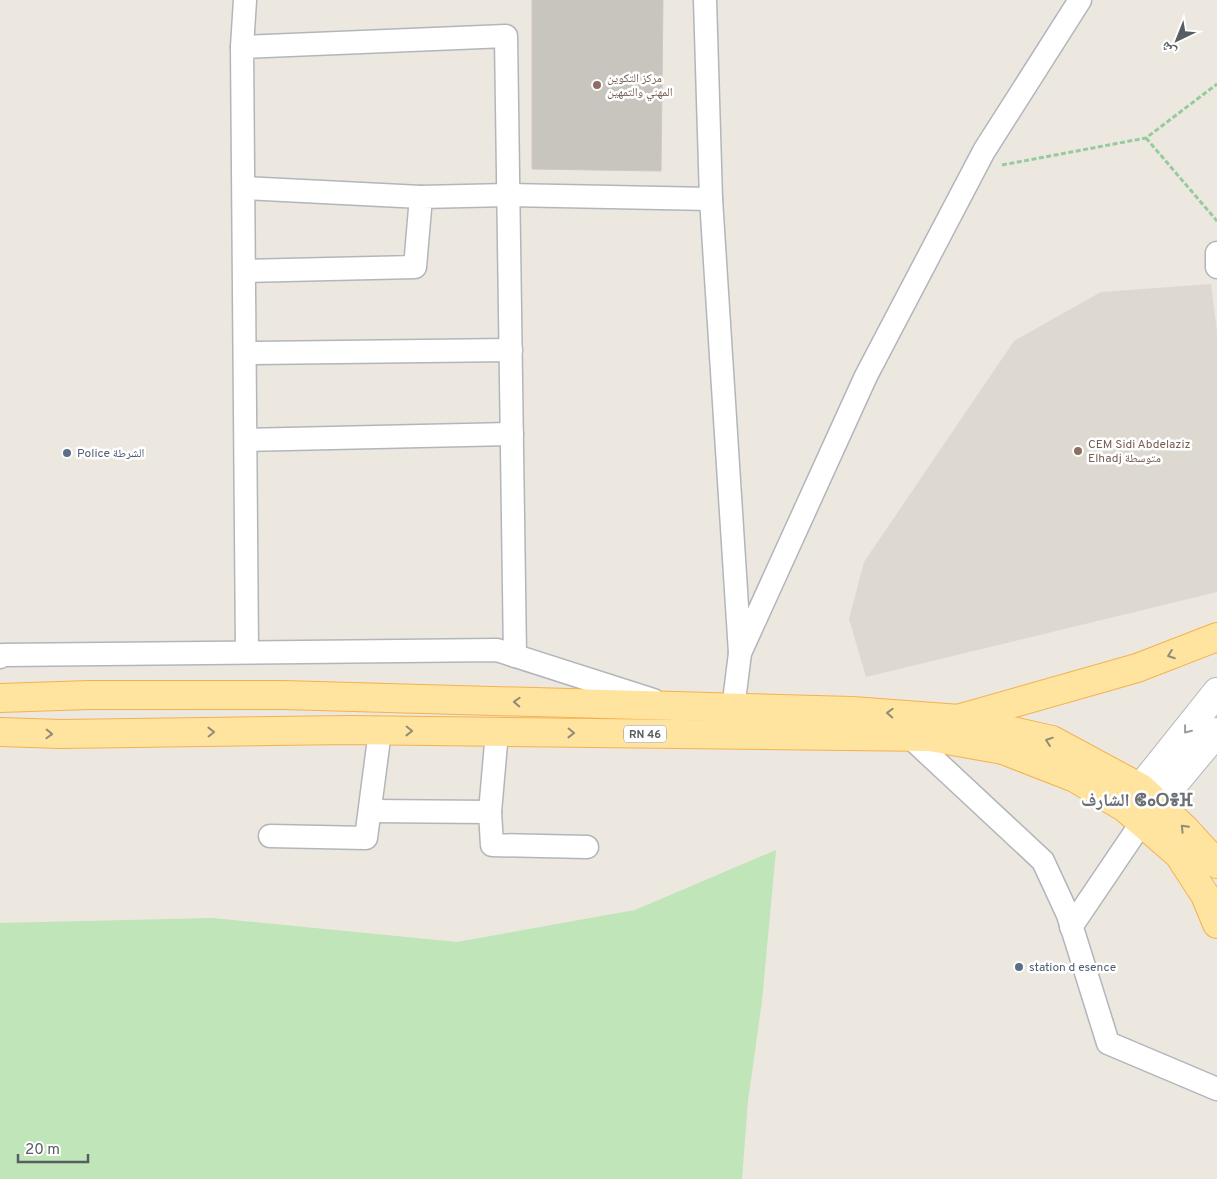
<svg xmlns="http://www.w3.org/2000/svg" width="1217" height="1179" viewBox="0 0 1217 1179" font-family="Overpass,'Noto Naskh Arabic','Noto Sans Tifinagh',sans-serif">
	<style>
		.education { fill: #ded9d0 }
		.green { fill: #bfe5b9 }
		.building { fill: #c8c4be; stroke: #d0c8bd }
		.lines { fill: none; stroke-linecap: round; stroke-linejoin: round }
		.street-casing { stroke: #b2b6bb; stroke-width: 25 }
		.secondary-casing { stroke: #b1b6bb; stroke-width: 30 }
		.primary-casing { stroke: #f5b14e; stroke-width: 30 }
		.path { stroke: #95cb9d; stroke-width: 3; stroke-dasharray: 5 2.5; stroke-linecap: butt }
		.street { stroke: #fff; stroke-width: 22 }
		.secondary { stroke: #fff; stroke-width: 28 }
		.primary { stroke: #ffe4a0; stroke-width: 28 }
		.oneway { stroke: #928c77 }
		.oneway2 { stroke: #9b9ea0 }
		.education-dot { fill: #8d6e63; stroke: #fff; stroke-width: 2 }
		.service-dot { fill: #5c6f8a; stroke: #fff; stroke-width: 2 }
		.labels { text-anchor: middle; stroke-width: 5; stroke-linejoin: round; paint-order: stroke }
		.shield { fill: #fff; stroke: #8a8e90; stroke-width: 1 }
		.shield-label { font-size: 11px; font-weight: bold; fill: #585d61 }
		.education-label { font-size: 12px; fill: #785e54; stroke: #fff; text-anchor: start }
		.service-label { font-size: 12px; fill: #4e5e75; stroke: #fff; text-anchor: start }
		.district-label { font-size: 18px; font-weight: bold; fill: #696f73; stroke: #fff }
	</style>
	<rect width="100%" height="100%" fill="#ece7df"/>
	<path class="education" d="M1211,284L1217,332V592L866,677L849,619L864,562L1014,341L1101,292Z"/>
	<path class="green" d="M776,850L762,1001L748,1101L742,1179H0V923L212,918L457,942L635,910Z"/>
	<path class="building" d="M532,0H663L661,171L532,169Z"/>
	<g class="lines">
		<defs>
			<g id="street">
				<path d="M705,0L711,199L740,653L866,376L984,151L1080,0"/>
				<path d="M242,47L245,0"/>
				<path d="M244,188L421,197"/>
				<path d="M1217,253V267"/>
				<path d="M245,271L415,267L421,197L508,195L711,199"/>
				<path d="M245,353L511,350"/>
				<path d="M246,440L512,434"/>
				<path d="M247,652L242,47L506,36L515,656"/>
				<path d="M0,657L2,655L497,650L653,700"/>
				<path d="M733,709L740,653"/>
				<path d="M910,737L1043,861L1068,915L1108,1043L1217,1089"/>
				<path d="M370,811L490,812L492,845L587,847"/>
				<path d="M490,812L497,732"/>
				<path d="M270,836L366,838L380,731"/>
				<path d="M1071,927L1142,822"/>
			</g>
			<g id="secondary">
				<path d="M1126,806L1217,692"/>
				<path d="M1143,821L1217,732"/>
			</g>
			<g id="primary">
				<path d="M0,698L89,695H283L852,711L960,719L1052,740L1141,788L1185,829L1217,864"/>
				<path d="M961,718L1137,668L1217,637"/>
				<path d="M0,732L61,734L348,730L930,737L1003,750L1075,778L1125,808L1179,855L1205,895L1217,924"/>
			</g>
		</defs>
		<use href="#street" class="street-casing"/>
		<use href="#secondary" class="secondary-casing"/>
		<use href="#primary" class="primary-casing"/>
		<g class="path">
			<path d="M1146,138L1217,221"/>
			<path d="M1002,165L1146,138L1217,84"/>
		</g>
		<use href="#street" class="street"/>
		<use href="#secondary" class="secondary"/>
		<use href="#primary" class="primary"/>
	</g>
	<defs><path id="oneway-chevron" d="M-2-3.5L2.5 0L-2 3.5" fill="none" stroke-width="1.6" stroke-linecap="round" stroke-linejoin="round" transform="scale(1.25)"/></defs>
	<g class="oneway">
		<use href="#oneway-chevron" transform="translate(1171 655) rotate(160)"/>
		<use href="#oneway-chevron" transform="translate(517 702) rotate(-178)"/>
		<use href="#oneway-chevron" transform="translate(890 713) rotate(-177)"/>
		<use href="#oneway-chevron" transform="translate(409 731) rotate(1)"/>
		<use href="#oneway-chevron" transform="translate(211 732) rotate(-1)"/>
		<use href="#oneway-chevron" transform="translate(571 733) rotate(1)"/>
		<use href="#oneway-chevron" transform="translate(49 734) rotate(2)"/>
		<use href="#oneway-chevron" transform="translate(1049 741) rotate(-161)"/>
		<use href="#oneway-chevron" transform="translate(1184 828) rotate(-134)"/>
	</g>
	<use class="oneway2" href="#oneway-chevron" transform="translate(1187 730) rotate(128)"/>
	<g class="education-dot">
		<circle cx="597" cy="85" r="5"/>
		<circle cx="1078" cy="451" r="5"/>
	</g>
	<g class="service-dot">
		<circle cx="67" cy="453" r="5"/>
		<circle cx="1019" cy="967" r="5"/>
	</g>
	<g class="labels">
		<rect class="shield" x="624" y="725.5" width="42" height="17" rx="4"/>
		<g class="shield-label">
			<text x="645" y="738">RN 46</text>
		</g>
		<g class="education-label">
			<text x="607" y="82">مركز التكوين<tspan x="607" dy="14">المهني والتمهين</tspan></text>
			<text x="1088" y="448">CEM Sidi Abdelaziz<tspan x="1088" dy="14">Elhadj متوسطة</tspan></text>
		</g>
		<g class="service-label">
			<text x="77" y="457">Police الشرطة</text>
			<text x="1029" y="971">station d esence</text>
		</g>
		<g class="district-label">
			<text x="1137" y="806">الشارف ⵞⴰⵔⴻⴼ</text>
		</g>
	</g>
	<g transform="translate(1177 40) rotate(223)" stroke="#ffffff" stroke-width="4" paint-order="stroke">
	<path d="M0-4L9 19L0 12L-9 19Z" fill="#585d61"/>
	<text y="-8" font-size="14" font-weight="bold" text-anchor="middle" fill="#585d61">ش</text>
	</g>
	<path d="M18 1154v8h70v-8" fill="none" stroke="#585d61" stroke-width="2.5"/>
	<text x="25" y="1154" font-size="15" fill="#585d61" stroke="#ffffff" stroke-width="4" paint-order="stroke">20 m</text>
</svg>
